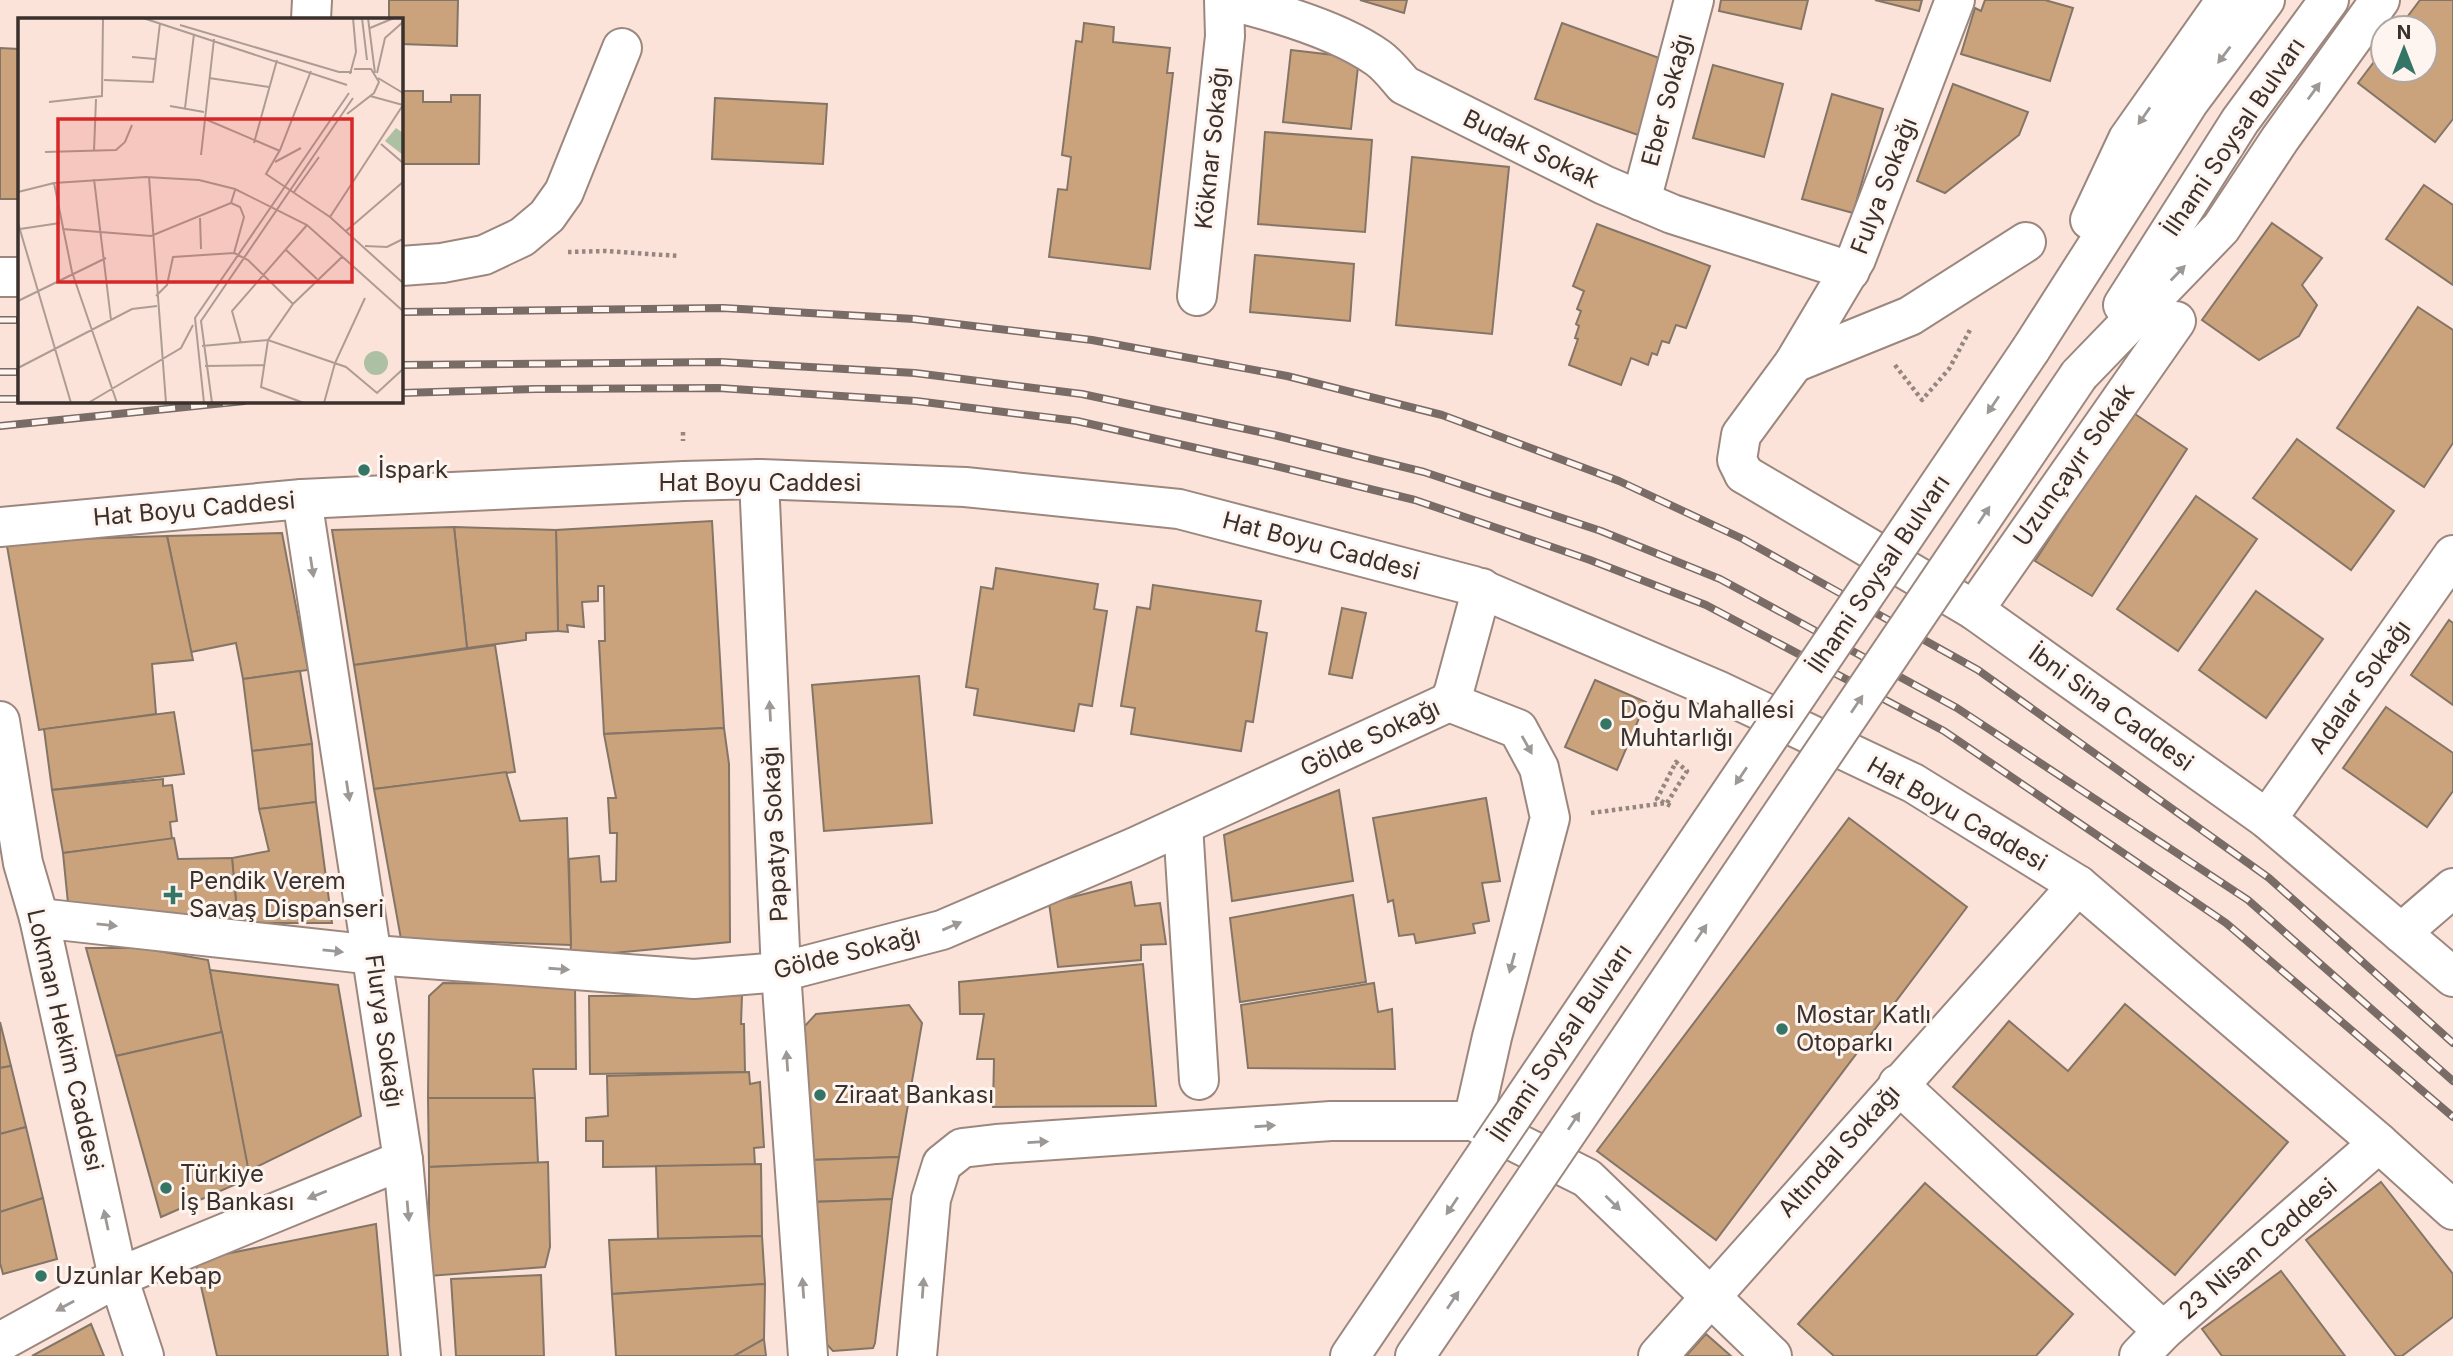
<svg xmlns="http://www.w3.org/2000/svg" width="2453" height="1356" viewBox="0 0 2453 1356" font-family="Inter,sans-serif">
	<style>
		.building { fill: #caa37d; stroke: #847566; stroke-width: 2 }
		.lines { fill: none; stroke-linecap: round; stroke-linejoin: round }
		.minor-casing { stroke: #9c877e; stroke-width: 42 }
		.tertiary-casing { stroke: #9c877e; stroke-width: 42 }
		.primary-casing { stroke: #9c877e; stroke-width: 42 }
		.path { stroke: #96867f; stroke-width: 4.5; stroke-dasharray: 3.5 3.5; stroke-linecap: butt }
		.minor { stroke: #fff; stroke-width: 38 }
		.tertiary { stroke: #fff; stroke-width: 38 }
		.primary { stroke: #fff; stroke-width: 38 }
		.rail-casing { stroke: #796b65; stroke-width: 8 }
		.rail { stroke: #fef4f0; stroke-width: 5; stroke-dasharray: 16; stroke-linecap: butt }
		.primary-bridge-casing { stroke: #9c877e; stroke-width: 42; stroke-linecap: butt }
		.primary-bridge { stroke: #fff; stroke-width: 38 }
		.oneway { fill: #9c9896 }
		.poi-dot { fill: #347565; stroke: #fef4f0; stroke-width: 2.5 }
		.labels { text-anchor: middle; stroke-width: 6; stroke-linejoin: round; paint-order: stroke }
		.street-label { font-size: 24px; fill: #3a312d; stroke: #fef4f0 }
		.poi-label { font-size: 24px; fill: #3a312d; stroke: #fef4f0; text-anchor: start }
		.inset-road { fill: none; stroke: #ae9c94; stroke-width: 2 }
		.view { fill: #d62828; fill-opacity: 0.15; stroke: #d62828; stroke-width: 3.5 }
		.inset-edge { fill: none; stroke: #3a312d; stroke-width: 3.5 }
	</style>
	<rect width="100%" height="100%" fill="#fbe3d9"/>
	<g class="building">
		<path d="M389,0H458L457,46L401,44V19H389Z"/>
		<path d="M1360,0H1407L1404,13Z"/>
		<path d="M1721,0H1808L1801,29L1719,11Z"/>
		<path d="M1875,0H1922L1919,11Z"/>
		<path d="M1985,0H2045L2073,8L2050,81L1961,54L1975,8L1981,11Z"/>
		<path d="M2420,0H2453V119L2435,142L2358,83L2383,50V70H2425V28H2399Z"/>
		<path d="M1084,23L1114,27L1113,42L1170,48L1167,73H1173L1150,269L1049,257L1058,189L1067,190L1071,157L1062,155L1076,41L1082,42Z"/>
		<path d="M1562,23L1665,60L1638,135L1535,99Z"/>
		<path d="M0,48L19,49V199H0Z"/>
		<path d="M1291,50L1359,58L1351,129L1283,122Z"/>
		<path d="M1713,65L1783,84L1764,157L1693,138Z"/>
		<path d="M1953,84L2028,112L2019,135L1945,193L1917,181Z"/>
		<path d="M401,91H423V102H451V95H480L479,164H401Z"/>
		<path d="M1832,94L1883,109L1853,213L1802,199Z"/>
		<path d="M715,98L827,104L823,164L712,159Z"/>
		<path d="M1265,132L1372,140L1365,232L1258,224Z"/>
		<path d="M1412,157L1509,167L1492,334L1396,325Z"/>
		<path d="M2424,185L2453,205V285L2386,239Z"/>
		<path d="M2272,223L2322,258L2302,285L2317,305L2299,336L2259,360L2202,320Z"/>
		<path d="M1597,224L1710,266L1686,328L1676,325L1669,343L1662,341L1657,355L1652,353L1648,365L1631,358L1621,385L1569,365L1578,339L1575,338L1579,326L1576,324L1581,311L1577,309L1584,291L1573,286Z"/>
		<path d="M1255,255L1354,264L1350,321L1250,312Z"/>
		<path d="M2418,307L2453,330V443L2424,487L2337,428Z"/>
		<path d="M2132,412L2187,449L2092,596L2035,561Z"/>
		<path d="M2297,439L2394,511L2351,570L2253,498Z"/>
		<path d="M2196,496L2257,539L2178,651L2117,609Z"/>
		<path d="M712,521L724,728L604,734L599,641H605L604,586H598V601L582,602L584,627L567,625L568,632L558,631L556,530Z"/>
		<path d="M454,527L556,530L558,631L526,633V640L467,648Z"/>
		<path d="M454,527L467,648L354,665L332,530Z"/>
		<path d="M282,533L308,670L243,679L236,643L191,652L167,536Z"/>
		<path d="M167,536L193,660L152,664L156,714L39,730L7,546L12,541Z"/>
		<path d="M996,568L1098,584L1094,609L1107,611L1092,706L1079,704L1074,731L974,715L978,689L966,687L981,587L993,589Z"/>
		<path d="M1153,585L1261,601L1256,631L1267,633L1253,722L1246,721L1241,751L1131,734L1135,708L1121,706L1137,607L1150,609Z"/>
		<path d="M2256,591L2323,639L2266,718L2199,670Z"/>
		<path d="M1342,608L1366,613L1352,678L1329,674Z"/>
		<path d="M2449,620L2453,623V705L2411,675Z"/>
		<path d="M495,645L515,772L374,789L354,665Z"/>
		<path d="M300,671L312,744L252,751L243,679Z"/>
		<path d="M919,676L932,823L824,831L812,685Z"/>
		<path d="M1595,680L1646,702L1617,770L1565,747Z"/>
		<path d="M2386,707L2453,753V791L2427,827L2343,768Z"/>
		<path d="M174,712L184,774L52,790L44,729Z"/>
		<path d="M724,728L729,764L730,942L571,957L569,859L599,856L601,882L616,881L617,833H610L608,798H616L604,734Z"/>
		<path d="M312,744L316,802L259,809L252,751Z"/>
		<path d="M506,772L520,821L567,818L571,945L401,939L374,789Z"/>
		<path d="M163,779V786L172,785L177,821L170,822L172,839L63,853L52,790Z"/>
		<path d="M1339,790L1353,881L1232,901L1224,835Z"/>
		<path d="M1486,798L1500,881L1482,883L1489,921L1473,924L1475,933L1416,943L1414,934L1399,936L1393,900L1388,902L1373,818Z"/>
		<path d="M316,802L332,923H238L232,858L269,851L259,809Z"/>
		<path d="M1849,818L1967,907L1716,1240L1597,1151Z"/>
		<path d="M174,838L178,859L232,858L238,923L68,903L63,853Z"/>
		<path d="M1131,882L1135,906L1160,903L1166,944L1141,945V960L1058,967L1049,903Z"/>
		<path d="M1353,895L1366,982L1240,1002L1230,918Z"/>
		<path d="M86,948H142L208,960L222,1032L116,1056Z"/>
		<path d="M1143,964L1156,1106L993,1107L994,1059H977L984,1014H960L959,982Z"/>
		<path d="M210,970L338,985L361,1116L248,1171Z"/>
		<path d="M443,983L575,985L576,1069H533L535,1098H428L429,996Z"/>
		<path d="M1374,983L1378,1012L1392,1009L1395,1069L1248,1068L1241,1005Z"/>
		<path d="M742,995L741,1024H744L745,1072L590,1074L589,996Z"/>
		<path d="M2125,1004L2288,1142L2175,1275L1953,1087L2009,1021L2068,1071Z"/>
		<path d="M909,1005L922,1023L899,1157L811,1160L802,1029L816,1014Z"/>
		<path d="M0,1022L11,1066L0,1068Z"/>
		<path d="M222,1032L250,1178L161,1217L116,1056Z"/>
		<path d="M11,1066L26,1127L0,1134V1068Z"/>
		<path d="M749,1072L750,1084L760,1082L764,1147L754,1148L755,1165L603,1167V1141H586V1118L608,1116L607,1076Z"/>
		<path d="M428,1098H535L538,1163L429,1167Z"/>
		<path d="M26,1127L43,1198L0,1212V1134Z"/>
		<path d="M899,1157L892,1199L812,1202L811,1160Z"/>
		<path d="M548,1162L550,1247L545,1267L429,1276V1167Z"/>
		<path d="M761,1164L762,1236L658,1239L656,1166Z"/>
		<path d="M2381,1182L2453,1274V1317L2402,1356H2396L2306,1240Z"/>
		<path d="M1925,1183L2073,1314L2036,1356H1834L1798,1324Z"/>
		<path d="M43,1198L57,1259L3,1274L0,1263V1212Z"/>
		<path d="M892,1199L875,1343L873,1348L833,1351L821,1338L812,1202Z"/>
		<path d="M376,1224L388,1356H217L195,1260Z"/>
		<path d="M762,1236L765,1284L612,1294L609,1240Z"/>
		<path d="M2281,1271L2345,1356H2222L2202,1329Z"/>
		<path d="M541,1275L544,1356H456L451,1279Z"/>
		<path d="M765,1284L764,1339L734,1356H616L612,1294Z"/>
		<path d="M91,1324L104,1356H32Z"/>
		<path d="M1706,1334L1731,1356H1686Z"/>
		<path d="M764,1339L766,1356H734Z"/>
	</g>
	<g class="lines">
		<defs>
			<g id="minor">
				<path d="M1227,0C1272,11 1340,31 1378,58C1388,65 1396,76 1404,85L1604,185L1672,214L1850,271"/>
				<path d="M311,19L312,0"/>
				<path d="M1641,201L1694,0"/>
				<path d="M401,266L442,263L484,255L522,237L547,216L564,192L622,48"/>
				<path d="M0,277H19"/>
				<path d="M1197,296L1225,36L1224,0"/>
				<path d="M1794,363L1910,316L2026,242"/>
				<path d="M1744,474L1737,460L1741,435L1794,363L1856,259L1955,0"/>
				<path d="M759,479L781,972L808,1356"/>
				<path d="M302,499L403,1160L421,1356"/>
				<path d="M1974,610L2176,321"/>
				<path d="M1449,702L1518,729L1539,768L1550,818L1492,1037L1473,1121L1587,1178L1772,1356"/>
				<path d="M2267,819L2453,555"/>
				<path d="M1183,825L1199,1080"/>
				<path d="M39,918L374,955L694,979L781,972L942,930L1135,847L1449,702L1454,691L1482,588"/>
				<path d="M2401,933L2453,888"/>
				<path d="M1898,1084L2163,1331"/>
				<path d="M0,1342L118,1277L403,1160"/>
				<path d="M917,1356L931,1199L942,1164L962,1148L996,1144L1331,1121H1473"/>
				<path d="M1658,1356L2078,885"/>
				<path d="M2139,1356L2163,1331L2379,1143"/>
			</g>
			<g id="tertiary">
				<path d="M1744,474L1974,610L2267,819L2453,977"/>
				<path d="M0,527L302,499L684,481L759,479L965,487L1179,509L1474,586L1717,690L1913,783L2078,885L2379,1143L2453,1210"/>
				<path d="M0,721L23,863L39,918L118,1277L144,1356"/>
			</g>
			<g id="primary">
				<path d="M2090,220L2128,139L2226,0"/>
				<path d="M2123,305L2240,121L2329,0"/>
				<path d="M2031,349L2189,102L2265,0"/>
				<path d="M2079,375L2221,228L2280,139L2380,0"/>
				<path d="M1350,1356L1490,1149"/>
				<path d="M1415,1356L1536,1178"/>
			</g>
		</defs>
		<use href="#minor" class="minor-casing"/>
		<use href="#tertiary" class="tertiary-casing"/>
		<use href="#primary" class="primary-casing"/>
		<g class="path">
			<path d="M568,252L605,251L679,256"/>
			<path d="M1895,365L1922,400L1949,369L1971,328"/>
			<path d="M683,432V441"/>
			<path d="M1667,803L1687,771L1676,762L1657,799L1673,807"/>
			<path d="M1591,813L1666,803"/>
		</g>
		<use href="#minor" class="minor"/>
		<use href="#tertiary" class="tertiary"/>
		<use href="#primary" class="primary"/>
		<defs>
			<g id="rail">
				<path d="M401,312L723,308L914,319L1092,340L1287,376L1442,415L1619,481L1743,539L1978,670L2269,878L2453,1043"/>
				<path d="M0,320H19"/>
				<path d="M401,365L721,362L915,373L1082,394L1274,435L1424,472L1601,531L1720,579L1957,708L2248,900L2453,1081"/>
				<path d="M0,372H19"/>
				<path d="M401,393L536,389L719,388L916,401L1077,421L1267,464L1415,500L1590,560L1706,605L1944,731L2226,923L2453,1117"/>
				<path d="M0,399H19"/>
				<path d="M0,426L244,401"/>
			</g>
		</defs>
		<use href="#rail" class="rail-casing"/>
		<use href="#rail" class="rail"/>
		<defs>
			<g id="primary-bridge">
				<path d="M1490,1149L2031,349"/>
				<path d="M1536,1178L2079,375"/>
			</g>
		</defs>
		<use href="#primary-bridge" class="primary-bridge-casing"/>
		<use href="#primary-bridge" class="primary-bridge"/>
	</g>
	<defs><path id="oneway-solid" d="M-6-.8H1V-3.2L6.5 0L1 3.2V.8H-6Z" transform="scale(1.75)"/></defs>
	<g class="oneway">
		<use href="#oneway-solid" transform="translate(2224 55) rotate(127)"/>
		<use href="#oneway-solid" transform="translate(2314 91) rotate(-54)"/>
		<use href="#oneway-solid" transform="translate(2144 116) rotate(125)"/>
		<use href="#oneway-solid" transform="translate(2178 273) rotate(-46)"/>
		<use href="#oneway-solid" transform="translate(1993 405) rotate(124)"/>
		<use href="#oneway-solid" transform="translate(1984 515) rotate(-56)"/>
		<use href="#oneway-solid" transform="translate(312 567) rotate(81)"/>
		<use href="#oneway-solid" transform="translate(1857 704) rotate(-56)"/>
		<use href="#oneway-solid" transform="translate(770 711) rotate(-93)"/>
		<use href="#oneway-solid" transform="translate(1527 745) rotate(61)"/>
		<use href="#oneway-solid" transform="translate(1741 776) rotate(124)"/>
		<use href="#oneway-solid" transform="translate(348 791) rotate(81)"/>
		<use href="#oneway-solid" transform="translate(107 925) rotate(6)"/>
		<use href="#oneway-solid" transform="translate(952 926) rotate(-23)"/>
		<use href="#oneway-solid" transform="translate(1701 933) rotate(-56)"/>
		<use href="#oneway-solid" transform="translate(333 951) rotate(6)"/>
		<use href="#oneway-solid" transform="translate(1512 963) rotate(105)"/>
		<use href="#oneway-solid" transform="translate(559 969) rotate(4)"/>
		<use href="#oneway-solid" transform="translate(787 1061) rotate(-94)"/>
		<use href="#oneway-solid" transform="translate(1574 1121) rotate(-56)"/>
		<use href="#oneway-solid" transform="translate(1265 1126) rotate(-4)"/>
		<use href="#oneway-solid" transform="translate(1038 1142) rotate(-3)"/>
		<use href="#oneway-solid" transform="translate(317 1195) rotate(158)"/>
		<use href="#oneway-solid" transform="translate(1613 1203) rotate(44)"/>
		<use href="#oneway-solid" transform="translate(1452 1206) rotate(124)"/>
		<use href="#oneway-solid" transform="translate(408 1211) rotate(85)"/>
		<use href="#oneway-solid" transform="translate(106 1220) rotate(-102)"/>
		<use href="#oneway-solid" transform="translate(803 1288) rotate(-94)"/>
		<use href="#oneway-solid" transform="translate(923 1288) rotate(-86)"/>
		<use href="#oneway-solid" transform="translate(1453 1300) rotate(-56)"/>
		<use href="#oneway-solid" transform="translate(65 1306) rotate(151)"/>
	</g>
	<g class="poi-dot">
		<circle cx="364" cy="470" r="7"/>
		<circle cx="1606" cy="724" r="7"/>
		<path d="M169.5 884.5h7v7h7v7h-7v7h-7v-7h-7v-7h7z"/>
		<circle cx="1782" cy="1029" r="7"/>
		<circle cx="820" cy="1095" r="7"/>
		<circle cx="166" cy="1188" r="7"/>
		<circle cx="41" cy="1276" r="7"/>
	</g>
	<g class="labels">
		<g class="street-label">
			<text transform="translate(1667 100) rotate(-75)" y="8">Eber Sokağı</text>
			<text transform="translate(2234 137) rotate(-56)" y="8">İlhami Soysal Bulvarı</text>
			<text transform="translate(1212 148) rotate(-84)" y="8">Köknar Sokağı</text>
			<text transform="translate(1531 149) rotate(26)" y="8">Budak Sokak</text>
			<text transform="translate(1884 186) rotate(-69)" y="8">Fulya Sokağı</text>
			<text transform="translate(2074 465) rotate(-55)" y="8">Uzunçayır Sokak</text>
			<text x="760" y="491">Hat Boyu Caddesi</text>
			<text transform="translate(194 509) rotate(-5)" y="8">Hat Boyu Caddesi</text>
			<text transform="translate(1321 546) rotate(15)" y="8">Hat Boyu Caddesi</text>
			<text transform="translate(1879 574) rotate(-56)" y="8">İlhami Soysal Bulvarı</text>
			<text transform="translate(2360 687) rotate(-55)" y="8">Adalar Sokağı</text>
			<text transform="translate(2111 708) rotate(36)" y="8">İbni Sina Caddesi</text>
			<text transform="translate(1370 738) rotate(-25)" y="8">Gölde Sokağı</text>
			<text transform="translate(1957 814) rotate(30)" y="8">Hat Boyu Caddesi</text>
			<text transform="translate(775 834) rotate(-93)" y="8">Papatya Sokağı</text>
			<text transform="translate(847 953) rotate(-14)" y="8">Gölde Sokağı</text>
			<text transform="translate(384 1031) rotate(82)" y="8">Flurya Sokağı</text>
			<text transform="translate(65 1040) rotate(77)" y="8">Lokman Hekim Caddesi</text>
			<text transform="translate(1561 1043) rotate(-56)" y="8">İlhami Soysal Bulvarı</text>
			<text transform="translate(1839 1151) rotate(-48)" y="8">Altındal Sokağı</text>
			<text transform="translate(2258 1249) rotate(-41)" y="8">23 Nisan Caddesi</text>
		</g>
		<g class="poi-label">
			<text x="378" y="478">İspark</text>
			<text x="1620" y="718">Doğu Mahallesi<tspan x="1620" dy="28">Muhtarlığı</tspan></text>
			<text x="189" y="889">Pendik Verem<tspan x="189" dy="28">Savaş Dispanseri</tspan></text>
			<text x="1796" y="1023">Mostar Katlı<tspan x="1796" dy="28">Otoparkı</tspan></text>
			<text x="834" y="1103">Ziraat Bankası</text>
			<text x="180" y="1182">Türkiye<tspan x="180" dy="28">İş Bankası</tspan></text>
			<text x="55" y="1284">Uzunlar Kebap</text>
		</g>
	</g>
	<g transform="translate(18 18)">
		<rect width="385" height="385" fill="#fbe3d9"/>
		<path d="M378,110L385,115V137L367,123ZM346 345a12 12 0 1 1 24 0a12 12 0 1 1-24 0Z" fill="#aec0a3"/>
		<path class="inset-road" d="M125,0L329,67M344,0L349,42M350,0L357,55M162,7L321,54H334M352,10L376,0M114,39L137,41M293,53L262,132L248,156L312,199L385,265M359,55L367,20L385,4M332,56L338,34L335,0M191,60L251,69M360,60L385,75M86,62L135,64L142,5M352,78L385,87M31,84L84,78L85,0M152,88L186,94M167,90L176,16M329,96L356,75L361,64L353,51H336M187,101L262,133M236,125L259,42M363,126L385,145M76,133L78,81M27,134L98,132L107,124L114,107M183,137L196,21M257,144L283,130M131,159L148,385M76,161L93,302M36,165L54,254L99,385M0,174L36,165L128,159L181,162L217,171L289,207L385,293M276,174L301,139M213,185L222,189L226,199L216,235L230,242L275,286M312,199L385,87M182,200L183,231M0,205L53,385M2,211L42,205M44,211L133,218L213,185L217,172M328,213L385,164M347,228L369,229L385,221M267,231L299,261M138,278L149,267L155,239L216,235M0,283L88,240M223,325L214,293L289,207M184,328L250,322L275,286L325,238M187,348L246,347M0,350L114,291L139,288M70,385L163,330L175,307M186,385L177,300L331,75M194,385L183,303L335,80M286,385L243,369L250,322L328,349L359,375L385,351M306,385L317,345L347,280"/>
		<path class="view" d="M40,101H334V264H40Z"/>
		<rect width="385" height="385" class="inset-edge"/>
	</g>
	<g transform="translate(2404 49)"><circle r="33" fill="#fef4f0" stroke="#b0a6a2" stroke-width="2"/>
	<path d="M0-5L12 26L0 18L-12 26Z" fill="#347565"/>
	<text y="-10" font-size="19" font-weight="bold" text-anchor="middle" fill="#3a312d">N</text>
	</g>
</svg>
